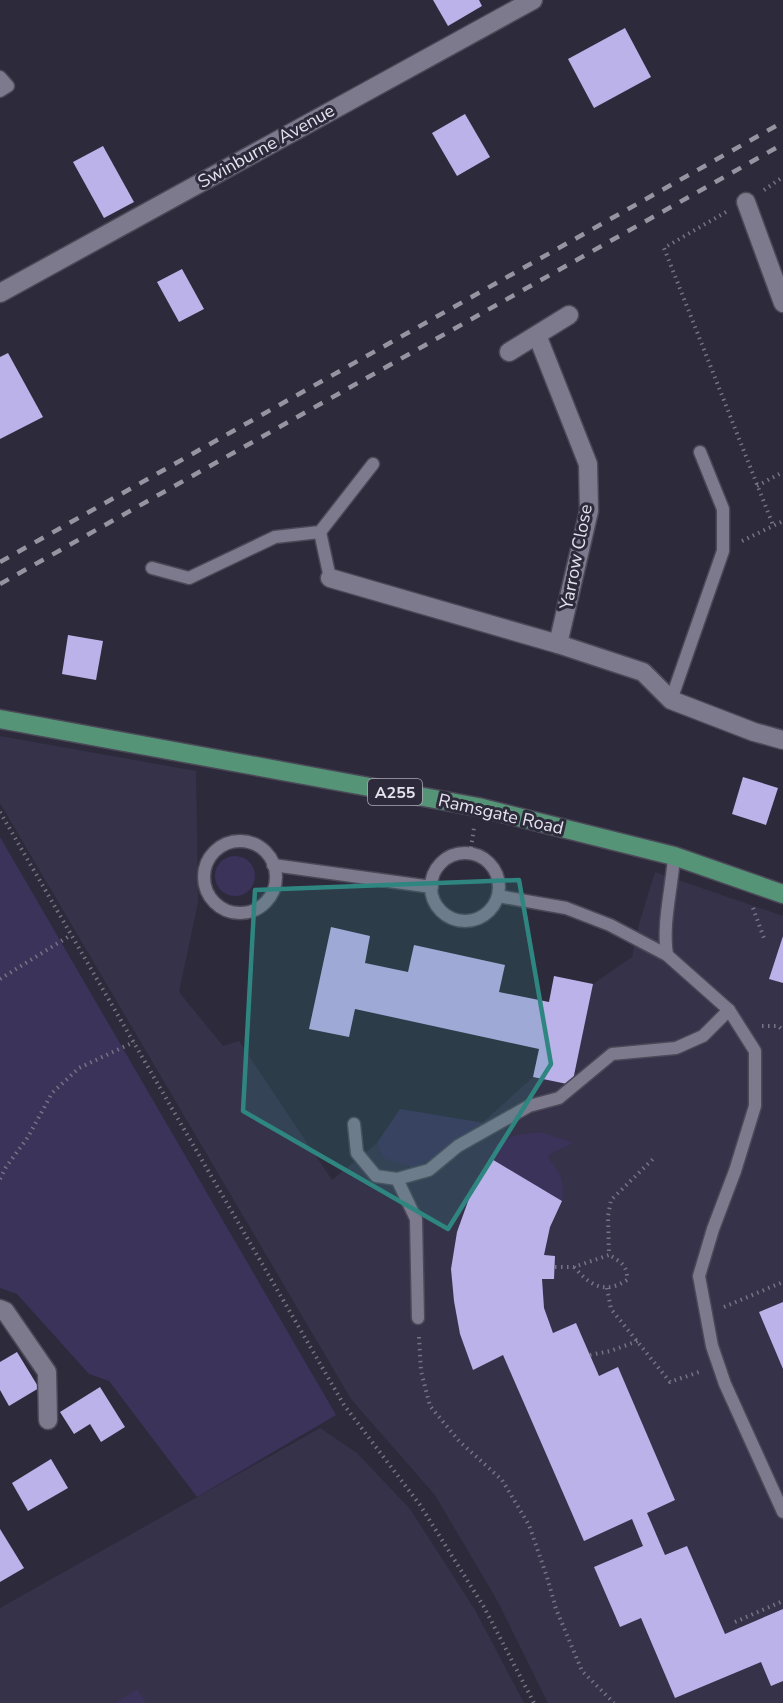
<svg xmlns="http://www.w3.org/2000/svg" width="783" height="1703" viewBox="0 0 783 1703" font-family="'Nunito Sans',sans-serif">
	<style>
		.built { fill: #36324a }
		.green { fill: #3b335a }
		.building { fill: #bbb2ea }
		.lines { fill: none; stroke-linecap: round; stroke-linejoin: round }
		.lane-casing { stroke: #4b4857; stroke-width: 15 }
		.street-casing { stroke: #4b4857; stroke-width: 21 }
		.primary-casing { stroke: #4b4857; stroke-width: 21 }
		.path { stroke: #767482; stroke-width: 4; stroke-dasharray: 1.5 4.5; stroke-linecap: butt }
		.lane { stroke: #7d7a8e; stroke-width: 12 }
		.street { stroke: #7d7a8e; stroke-width: 18 }
		.primary { stroke: #559477; stroke-width: 18 }
		.rail { stroke: #9794a2; stroke-width: 4.5; stroke-dasharray: 10 10; stroke-linecap: butt }
		.marked { fill: #2f8681; fill-opacity: 0.2; stroke: #2f8681; stroke-width: 4.5; stroke-linejoin: round }
		.labels { text-anchor: middle; stroke-width: 6; stroke-linejoin: round; paint-order: stroke }
		.shield { fill: #2d2a3b; stroke: #adabb8; stroke-width: 1.5 }
		.shield-label { font-size: 16px; font-weight: bold; fill: #e4e2ed }
		.street-label { font-size: 18px; fill: #e4e2ed; stroke: #2d2a3b }
	</style>
	<rect width="100%" height="100%" fill="#2d2a3b"/>
	<g class="built">
		<path d="M0,736L196,771L198,902L179,992L223,1046L239,1041L332,1180L377,1143L383,1158L471,1133L533,1077L572,1085L593,984L632,957L639,924L655,872L783,916V1703H548L497,1600L435,1495L351,1399L0,803Z"/>
		<path d="M320,1428L357,1453L410,1509L475,1610L524,1703H0V1608Z"/>
	</g>
	<g class="green">
		<path d="M0,837L336,1415L197,1497L109,1381L89,1374L17,1294L0,1288Z"/>
		<circle cx="235" cy="876" r="20"/>
		<path d="M400,1109L484,1123L436,1158L412,1167L383,1158L377,1143Z"/>
		<path d="M541,1132L573,1143L550,1154L548,1158C560,1171 566,1184 562,1201L490,1158L496,1144L517,1135Z"/>
		<path d="M137,1689L146,1703H116Z"/>
	</g>
	<g class="building">
		<path d="M433,0H479L482,6L448,26Z"/>
		<path d="M625,28L651,77L594,108L568,59Z"/>
		<path d="M465,114L490,157L457,176L432,133Z"/>
		<path d="M103,146L134,202L104,218L73,162Z"/>
		<path d="M182,269L204,309L179,322L157,282Z"/>
		<path d="M8,353L43,417L0,439V357Z"/>
		<path d="M68,635L103,641L96,680L62,674Z"/>
		<path d="M743,777L778,788L766,825L732,814Z"/>
		<path d="M331,927L370,936L365,963L408,972L414,945L505,965L499,992L549,1002L554,976L593,984L572,1085L533,1077L539,1049L355,1009L349,1037L309,1029Z"/>
		<path d="M783,936V983L769,979Z"/>
		<path d="M490,1158L562,1201L550,1227L544,1255L555,1256L554,1279H542L544,1308L553,1333L576,1323L599,1376L618,1367L675,1500L647,1513L665,1555L687,1546L725,1634L783,1609V1681L771,1686L761,1662L675,1698L641,1618L620,1627L594,1567L643,1546L632,1519L584,1541L503,1355L473,1370L460,1334L454,1301L451,1269L457,1232L471,1193Z"/>
		<path d="M783,1302V1369L759,1312Z"/>
		<path d="M17,1352L39,1388L9,1406L0,1390V1362Z"/>
		<path d="M100,1387L125,1427L101,1442L90,1424L74,1434L60,1412Z"/>
		<path d="M51,1459L68,1488L28,1511L12,1483Z"/>
		<path d="M0,1529L24,1568L0,1582Z"/>
	</g>
	<g class="lines">
		<defs>
			<g id="lane">
				<path d="M0,77L8,86L0,91"/>
				<path d="M320,532L330,578"/>
				<path d="M152,568L189,578L275,537L320,532L373,464"/>
				<path d="M671,700L723,551V509L700,452"/>
				<circle cx="240" cy="877" r="36"/>
				<circle cx="465" cy="887" r="34"/>
				<path d="M273,865L432,887"/>
				<path d="M498,896L566,908L610,925L667,955L729,1010L755,1051V1106L735,1171L713,1229L699,1276L712,1346L725,1384L783,1512"/>
				<path d="M667,955C662,923 672,889 674,856"/>
				<path d="M354,1124L357,1153L376,1176L397,1179L429,1170L458,1146L529,1106L559,1098L612,1054L676,1048L703,1036L729,1010"/>
				<path d="M397,1179L416,1219L418,1318"/>
			</g>
			<g id="street">
				<path d="M746,202L783,303"/>
				<path d="M0,293L533,0"/>
				<path d="M537,335L588,464L589,511L558,644"/>
				<path d="M509,352L569,315"/>
				<path d="M330,578L558,644L643,672L671,700L754,732L783,740"/>
				<path d="M0,1309L5,1311L47,1372L48,1420"/>
			</g>
			<path id="primary" d="M0,719L478,807L674,856L783,894"/>
		</defs>
		<use href="#lane" class="lane-casing"/>
		<use href="#street" class="street-casing"/>
		<use href="#primary" class="primary-casing"/>
		<g class="path">
			<path d="M764,190L783,177"/>
			<path d="M726,212L664,248L773,525"/>
			<path d="M757,486L783,472"/>
			<path d="M742,541L783,521"/>
			<path d="M0,812L344,1405L420,1505L484,1607L534,1703"/>
			<path d="M470,854L474,828"/>
			<path d="M753,908L765,941"/>
			<path d="M0,979L71,935"/>
			<path d="M762,1026H778L783,1030"/>
			<path d="M0,1179L6,1167L28,1137L52,1093L79,1068L134,1042"/>
			<path d="M555,1267H574L609,1255L608,1216L611,1200L654,1158"/>
			<path d="M574,1267C590,1285 604,1295 627,1280C628,1266 620,1261 609,1255"/>
			<path d="M607,1288L611,1309L670,1382L699,1372"/>
			<path d="M724,1307L783,1282"/>
			<path d="M419,1337L421,1371L430,1406L459,1441L502,1480L529,1525L547,1577L556,1609L582,1671L614,1703"/>
			<path d="M590,1355L610,1351L638,1341"/>
			<path d="M735,1622L783,1601"/>
		</g>
		<use href="#lane" class="lane"/>
		<use href="#street" class="street"/>
		<use href="#primary" class="primary"/>
		<g class="rail">
			<path d="M0,562L783,122"/>
			<path d="M0,584L783,144"/>
		</g>
	</g>
	<path class="marked" d="M519,880L551,1064L448,1229L243,1111L255,890Z"/>
	<g class="labels">
		<rect class="shield" x="368" y="779" width="54" height="26" rx="4.5"/>
		<g class="shield-label">
			<text x="395" y="798">A255</text>
		</g>
		<g class="street-label">
			<text transform="translate(266 146) rotate(-29)" y="6">Swinburne Avenue</text>
			<text transform="translate(576 557) rotate(-79)" y="6">Yarrow Close</text>
			<text transform="translate(501 814) rotate(13)" y="6">Ramsgate Road</text>
		</g>
	</g>
</svg>
